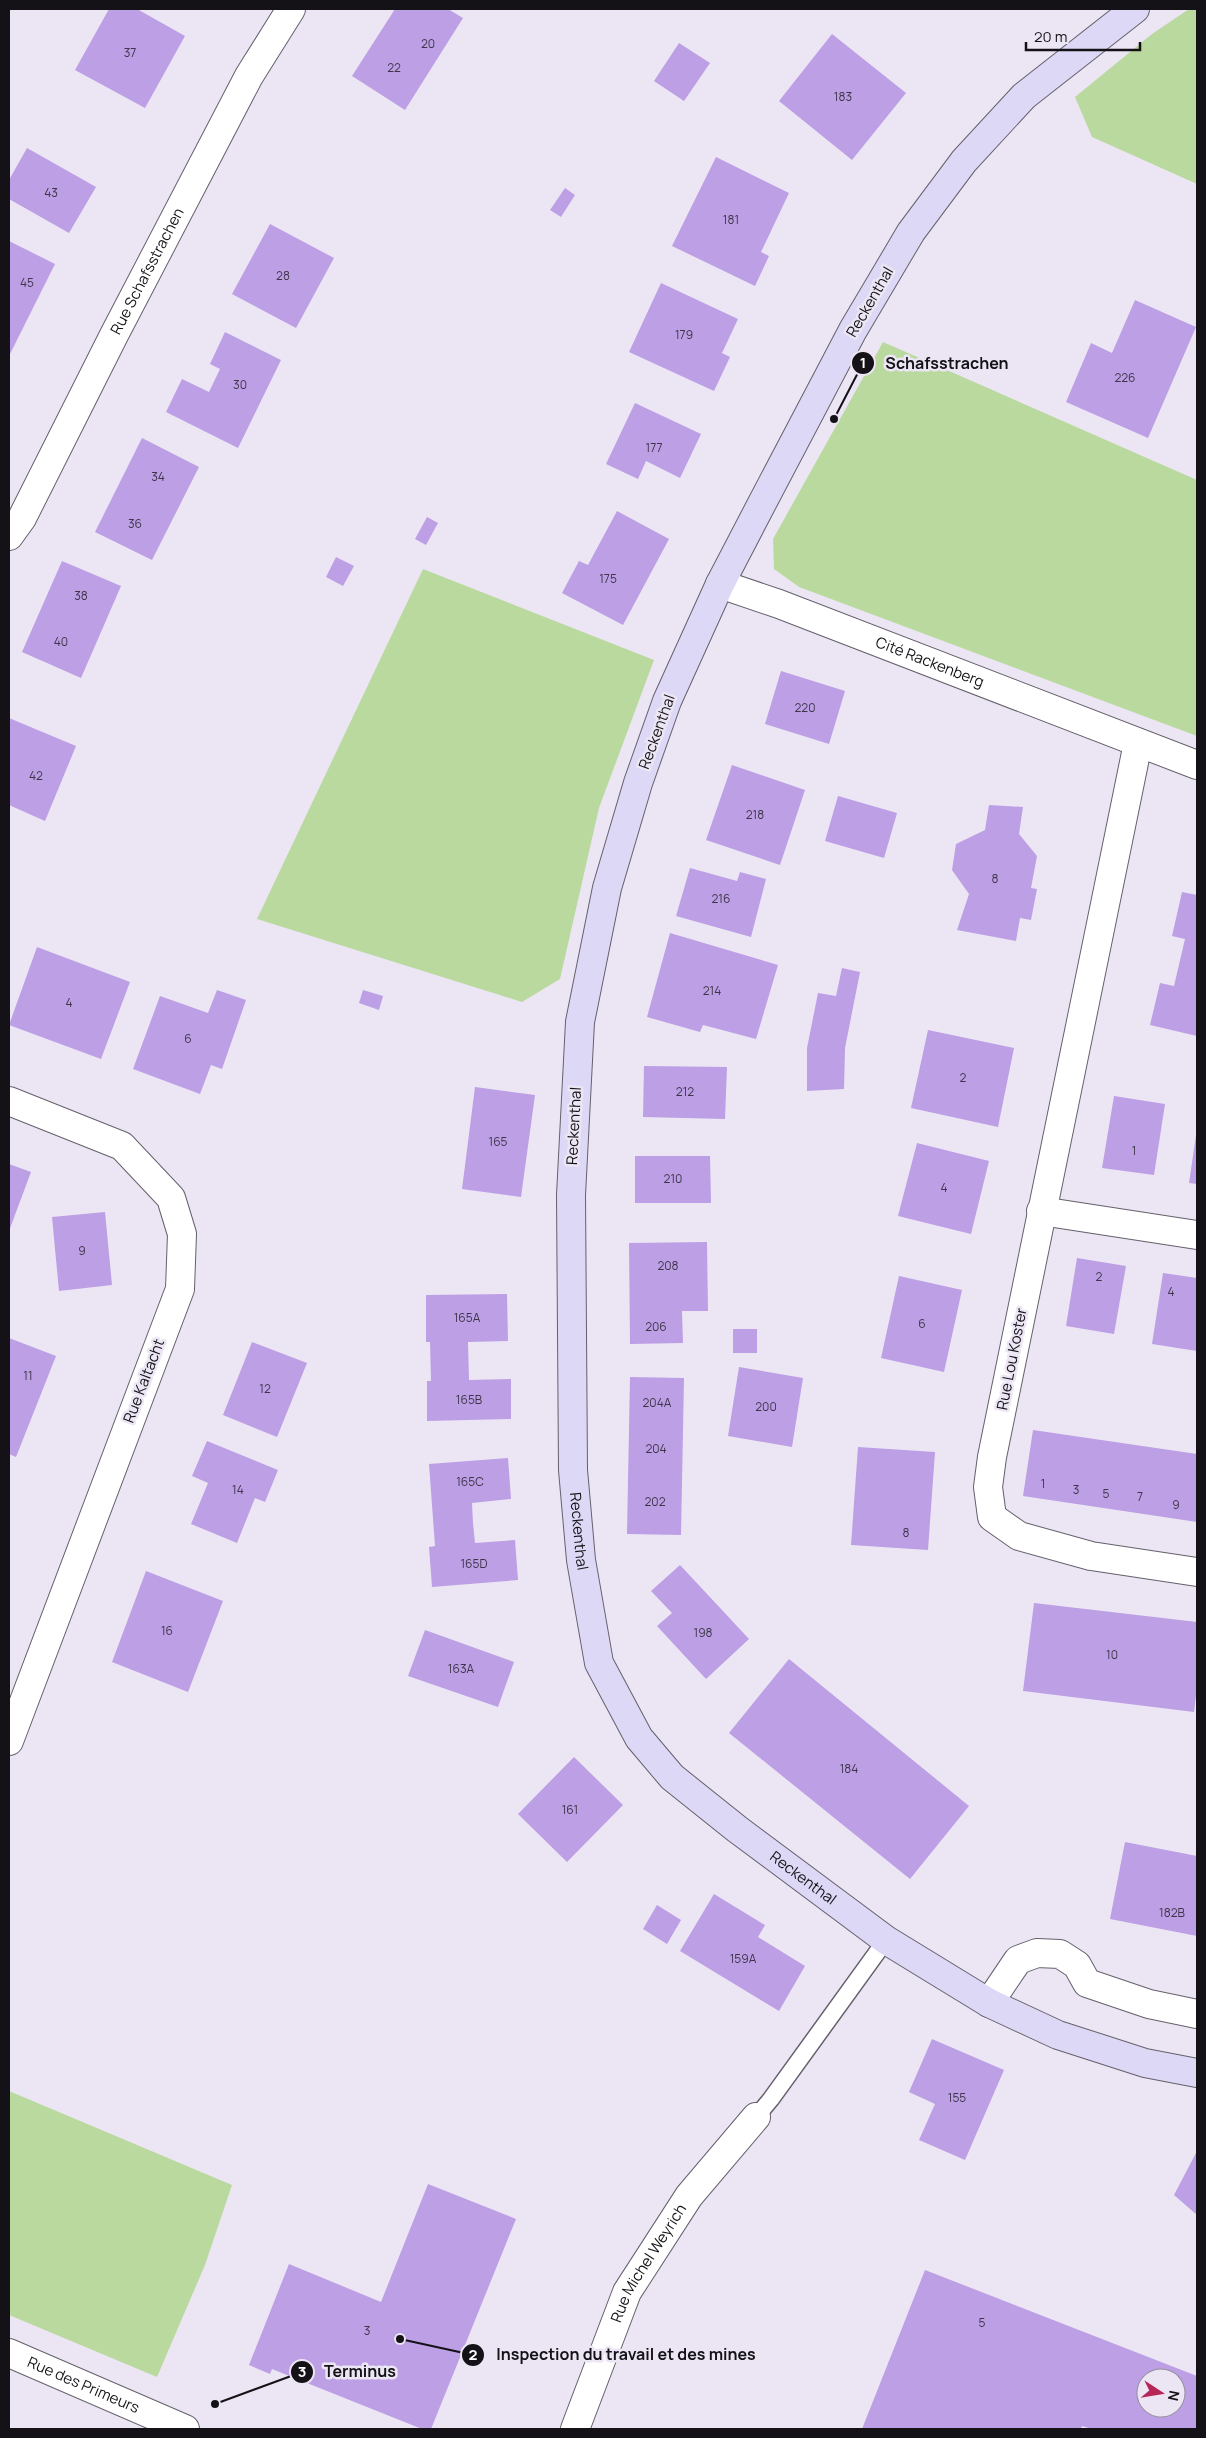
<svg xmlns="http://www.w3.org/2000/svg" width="1206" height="2438" viewBox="0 0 1206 2438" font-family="Manrope,sans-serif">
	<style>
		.green { fill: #bad99f }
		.building { fill: #bc9fe4; fill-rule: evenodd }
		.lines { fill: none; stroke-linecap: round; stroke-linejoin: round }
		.lane-casing { stroke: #65606c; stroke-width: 19 }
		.street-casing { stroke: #65606c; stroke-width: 30 }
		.secondary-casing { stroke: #65606c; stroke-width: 30 }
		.lane { stroke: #fff; stroke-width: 16 }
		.street { stroke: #fff; stroke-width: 28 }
		.secondary { stroke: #dcd8f5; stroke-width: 28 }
		.labels { text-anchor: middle; stroke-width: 5; stroke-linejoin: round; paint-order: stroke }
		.number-label { font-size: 12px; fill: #3e354a }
		.street-label { font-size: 15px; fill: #141216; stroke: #ece6f4 }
		.leader { fill: none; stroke: #141216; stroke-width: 2 }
		.callout-dot { fill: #141216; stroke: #ece6f4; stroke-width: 2 }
		.mark-label { font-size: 15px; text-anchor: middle; font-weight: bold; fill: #fff }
		.callout-label { font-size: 16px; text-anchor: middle; font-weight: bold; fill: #141216; stroke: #ece6f4; stroke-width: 5; stroke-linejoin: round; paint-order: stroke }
	</style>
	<rect width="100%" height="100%" fill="#ece6f4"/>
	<g class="green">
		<path d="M1189,9H1197V184L1092,137L1075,97L1152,34Z"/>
		<path d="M883,342L1197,480V736L799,587L774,569L773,539Z"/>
		<path d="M423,569L654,660L599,808L560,979L522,1002L257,919Z"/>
		<path d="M9,2091L232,2185L205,2265L157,2377L9,2315Z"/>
	</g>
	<g class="building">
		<path d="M109,9H137L185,36L145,108L75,70Z"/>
		<path d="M395,9H448L463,18L405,110L352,76Z"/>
		<path d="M832,34L906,93L852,160L779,101Z"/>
		<path d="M679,43L710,63L684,101L654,81Z"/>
		<path d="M27,148L96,187L69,233L9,199V180Z"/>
		<path d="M716,157L789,193L761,252L769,256L755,286L672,246Z"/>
		<path d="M565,188L575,195L561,217L550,210Z"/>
		<path d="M270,224L334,258L296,328L232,294Z"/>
		<path d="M9,241L55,264L9,356Z"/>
		<path d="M661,283L738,319L722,353L730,357L714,391L629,352Z"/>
		<path d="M1135,300L1196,327L1148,438L1066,402L1091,343L1112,353Z"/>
		<path d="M225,332L281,360L238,448L166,412L182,379L209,392L220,369L210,364Z"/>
		<path d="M635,403L701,434L680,478L646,461L638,479L606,464Z"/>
		<path d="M142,438L199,467L152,560L95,532Z"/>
		<path d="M617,511L669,539L623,625L562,593L579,561L588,565Z"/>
		<path d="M427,517L438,523L426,545L415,539Z"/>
		<path d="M336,557L354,566L343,586L326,577Z"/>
		<path d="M62,561L121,586L81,678L22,652Z"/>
		<path d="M781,671L845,691L829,744L765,724Z"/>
		<path d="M9,718L76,746L45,821L9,805Z"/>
		<path d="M732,765L805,790L780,865L706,840Z"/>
		<path d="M838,796L897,813L884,858L825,841Z"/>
		<path d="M989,805L1023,807L1019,834L1037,856L1031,888L1037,889L1031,920L1020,918L1016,941L957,930L969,894L952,870L956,844L985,830Z"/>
		<path d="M690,868L737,881L740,872L766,879L751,937L676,916Z"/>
		<path d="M1182,892L1197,895V1036L1150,1025L1160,983L1174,986L1185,939L1172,936Z"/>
		<path d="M670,933L778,965L756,1039L703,1025L700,1032L647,1017Z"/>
		<path d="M37,947L130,982L101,1059L9,1025Z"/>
		<path d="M842,968L860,972L845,1048L844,1089L807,1091V1048L818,993L836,996Z"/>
		<path d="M217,990L246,1000L222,1069L211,1065L200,1094L133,1069L160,996L208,1013Z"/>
		<path d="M363,990L383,996L379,1010L359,1003Z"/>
		<path d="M928,1030L1014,1048L998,1127L911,1108Z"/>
		<path d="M644,1066L727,1067L725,1119L643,1117Z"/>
		<path d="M475,1087L535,1095L521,1197L462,1189Z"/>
		<path d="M1114,1096L1165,1104L1154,1175L1102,1168Z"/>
		<path d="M1196,1135H1197V1184L1189,1183Z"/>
		<path d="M917,1143L989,1161L971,1234L898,1216Z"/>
		<path d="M635,1156H710L711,1203H635Z"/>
		<path d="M9,1164L31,1172L9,1231Z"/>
		<path d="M105,1212L112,1285L59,1291L52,1217Z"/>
		<path d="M707,1242L708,1311H682L683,1343L630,1344L629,1243Z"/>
		<path d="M1077,1258L1126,1266L1114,1334L1066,1326Z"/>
		<path d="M1163,1273L1197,1278V1351L1152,1344Z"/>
		<path d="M899,1276L962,1290L944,1372L881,1358Z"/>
		<path d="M507,1294L508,1341L468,1342L469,1380L511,1379V1419L427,1421V1381H431L430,1342H426V1295Z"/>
		<rect x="733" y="1329" width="24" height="24"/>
		<path d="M9,1338L56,1356L16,1457L9,1454Z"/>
		<path d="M252,1342L307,1363L277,1437L223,1415Z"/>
		<path d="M739,1367L803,1378L792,1447L728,1436Z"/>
		<path d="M630,1377L684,1378L681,1535L627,1534Z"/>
		<path d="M1033,1430L1197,1454V1522L1023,1496Z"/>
		<path d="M207,1441L278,1470L265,1502L255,1498L237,1543L191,1524L208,1483L192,1476Z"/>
		<path d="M858,1447L935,1452L928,1550L851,1545Z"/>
		<path d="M508,1458L511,1499L472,1503L473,1523L475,1543L515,1540L518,1580L432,1587L429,1547L435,1546L429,1464Z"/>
		<path d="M680,1565L749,1639L706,1679L657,1626L672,1613L651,1591Z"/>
		<path d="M146,1571L223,1601L188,1692L112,1662Z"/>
		<path d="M1034,1603L1197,1622V1687L1194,1712L1023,1691Z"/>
		<path d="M425,1630L514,1662L498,1707L408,1676Z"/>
		<path d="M789,1659L969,1806L910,1879L729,1733Z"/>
		<path d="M574,1757L623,1805L567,1862L518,1814Z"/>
		<path d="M1125,1842L1197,1856V1936L1110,1919Z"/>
		<path d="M714,1894L765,1925L758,1937L805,1966L779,2011L680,1951Z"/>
		<path d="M657,1905L681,1920L667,1944L643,1929Z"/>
		<path d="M932,2039L1004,2070L965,2160L919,2140L935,2104L909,2092Z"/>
		<path d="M1197,2151V2215L1174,2195Z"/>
		<path d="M428,2184L516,2219L431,2429H422L272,2369L270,2374L249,2365L289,2264L381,2302Z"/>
		<path d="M925,2270L1197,2376V2429H1092L1082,2426L1081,2429H862ZM1146,2378H1176V2408H1146Z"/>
	</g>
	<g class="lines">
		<defs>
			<path id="lane" d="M756,2117L771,2099L886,1940"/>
			<g id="street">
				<path id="s1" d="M9,536L22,518L114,335L249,76L291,9"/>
				<path id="s2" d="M720,584L779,604L1197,765"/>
				<path d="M1138,743L992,1457L988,1487L992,1517L1019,1536L1091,1556L1197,1572"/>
				<path d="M9,1101L122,1146L171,1198L182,1234L180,1289L9,1741"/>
				<path d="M1041,1211L1197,1235"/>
				<path d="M989,2003L1018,1960L1037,1953L1060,1954L1077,1965L1087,1983L1149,2004L1197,2014"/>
				<path id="s3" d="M9,2353L185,2429"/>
				<path id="s4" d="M575,2429L627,2292L689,2196L756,2117"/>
			</g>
			<g id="secondary">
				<path id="s5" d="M1135,9L1024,96L964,161L911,232L853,330L759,509L720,584L667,701L638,783L607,888L580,1022L571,1195L573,1470L581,1560L599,1663L639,1738L672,1777L737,1829L886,1940L989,2003L1058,2035L1145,2063L1197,2073"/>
			</g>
		</defs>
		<use href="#lane" class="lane-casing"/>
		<use href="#street" class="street-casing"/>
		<use href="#secondary" class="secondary-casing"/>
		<use href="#lane" class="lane"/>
		<use href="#street" class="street"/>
		<use href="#secondary" class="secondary"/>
	</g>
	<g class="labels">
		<g class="number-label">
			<text x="428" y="48">20</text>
			<text x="130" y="57">37</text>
			<text x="394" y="72">22</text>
			<text x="843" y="101">183</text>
			<text x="51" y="197">43</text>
			<text x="731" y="224">181</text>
			<text x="283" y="280">28</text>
			<text x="27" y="287">45</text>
			<text x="684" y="339">179</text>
			<text x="1125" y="382">226</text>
			<text x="240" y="389">30</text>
			<text x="654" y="452">177</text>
			<text x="158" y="481">34</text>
			<text x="135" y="528">36</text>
			<text x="608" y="583">175</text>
			<text x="81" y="600">38</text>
			<text x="61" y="646">40</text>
			<text x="805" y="712">220</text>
			<text x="36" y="780">42</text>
			<text x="755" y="819">218</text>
			<text x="995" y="883">8</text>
			<text x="721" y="903">216</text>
			<text x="712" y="995">214</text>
			<text x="69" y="1007">4</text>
			<text x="188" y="1043">6</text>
			<text x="963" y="1082">2</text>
			<text x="685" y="1096">212</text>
			<text x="498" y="1146">165</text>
			<text x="1134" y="1155">1</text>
			<text x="673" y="1183">210</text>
			<text x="944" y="1192">4</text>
			<text x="82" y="1255">9</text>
			<text x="668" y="1270">208</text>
			<text x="1099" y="1281">2</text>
			<text x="1171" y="1296">4</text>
			<text x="467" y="1322">165A</text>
			<text x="922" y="1328">6</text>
			<text x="656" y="1331">206</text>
			<text x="28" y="1380">11</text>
			<text x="265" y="1393">12</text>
			<text x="469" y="1404">165B</text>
			<text x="657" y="1407">204A</text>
			<text x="766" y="1411">200</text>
			<text x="656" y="1453">204</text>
			<text x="470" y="1486">165C</text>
			<text x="1043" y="1488">1</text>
			<text x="238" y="1494">14</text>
			<text x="1076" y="1494">3</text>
			<text x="1106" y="1498">5</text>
			<text x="1140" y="1501">7</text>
			<text x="655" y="1506">202</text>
			<text x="1176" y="1509">9</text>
			<text x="906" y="1537">8</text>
			<text x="474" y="1568">165D</text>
			<text x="167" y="1635">16</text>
			<text x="703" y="1637">198</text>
			<text x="1112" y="1659">10</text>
			<text x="461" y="1673">163A</text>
			<text x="849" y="1773">184</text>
			<text x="570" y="1814">161</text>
			<text x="1172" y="1917">182B</text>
			<text x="743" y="1963">159A</text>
			<text x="957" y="2102">155</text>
			<text x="982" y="2327">5</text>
			<text x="367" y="2335">3</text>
		</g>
		<g class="street-label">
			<text dy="5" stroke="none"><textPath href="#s1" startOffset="299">Rue Schafsstrachen</textPath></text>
			<text transform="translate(870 302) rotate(-60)" y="5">Reckenthal</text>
			<text dy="5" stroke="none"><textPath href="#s2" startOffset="224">Cité Rackenberg</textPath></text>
			<text transform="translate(657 732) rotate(-70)" y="5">Reckenthal</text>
			<text transform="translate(574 1126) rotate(-87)" y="5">Reckenthal</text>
			<text transform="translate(1012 1359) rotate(-79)" y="5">Rue Lou Koster</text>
			<text transform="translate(144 1381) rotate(-69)" y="5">Rue Kaltacht</text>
			<text dy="5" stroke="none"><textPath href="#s5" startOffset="1690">Reckenthal</textPath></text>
			<text dy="5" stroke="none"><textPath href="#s5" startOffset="2125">Reckenthal</textPath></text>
			<text dy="5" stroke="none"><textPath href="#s4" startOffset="182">Rue Michel Weyrich</textPath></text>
			<text dy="5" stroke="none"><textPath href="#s3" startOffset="81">Rue des Primeurs</textPath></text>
		</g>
	</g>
	<path class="leader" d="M834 419L863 363M400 2339L473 2355M215 2404L302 2372"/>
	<g class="callout-dot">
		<circle cx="834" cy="419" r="5"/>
		<circle cx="400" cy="2339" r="5"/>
		<circle cx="215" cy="2404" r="5"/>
		<circle cx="863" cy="363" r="12"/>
		<circle cx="473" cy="2355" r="12"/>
		<circle cx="302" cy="2372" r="12"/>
	</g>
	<g class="mark-label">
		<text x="863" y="368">1</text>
		<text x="473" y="2360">2</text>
		<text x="302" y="2377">3</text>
	</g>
	<g class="callout-label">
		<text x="947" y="369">Schafsstrachen</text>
		<text x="626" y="2360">Inspection du travail et des mines</text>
		<text x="360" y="2377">Terminus</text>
	</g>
	<rect width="1206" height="2438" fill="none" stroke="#141216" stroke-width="20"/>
	<g transform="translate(1161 2393) rotate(102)"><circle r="24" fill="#ece6f4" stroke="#96919b"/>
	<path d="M0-4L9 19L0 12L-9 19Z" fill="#b62758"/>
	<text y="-8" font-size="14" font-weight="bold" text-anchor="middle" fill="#141216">N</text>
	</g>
	<path d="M1026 42v8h114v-8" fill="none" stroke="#141216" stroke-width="2.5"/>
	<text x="1034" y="42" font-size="15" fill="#141216" stroke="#ece6f4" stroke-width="4" paint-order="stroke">20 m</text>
</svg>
